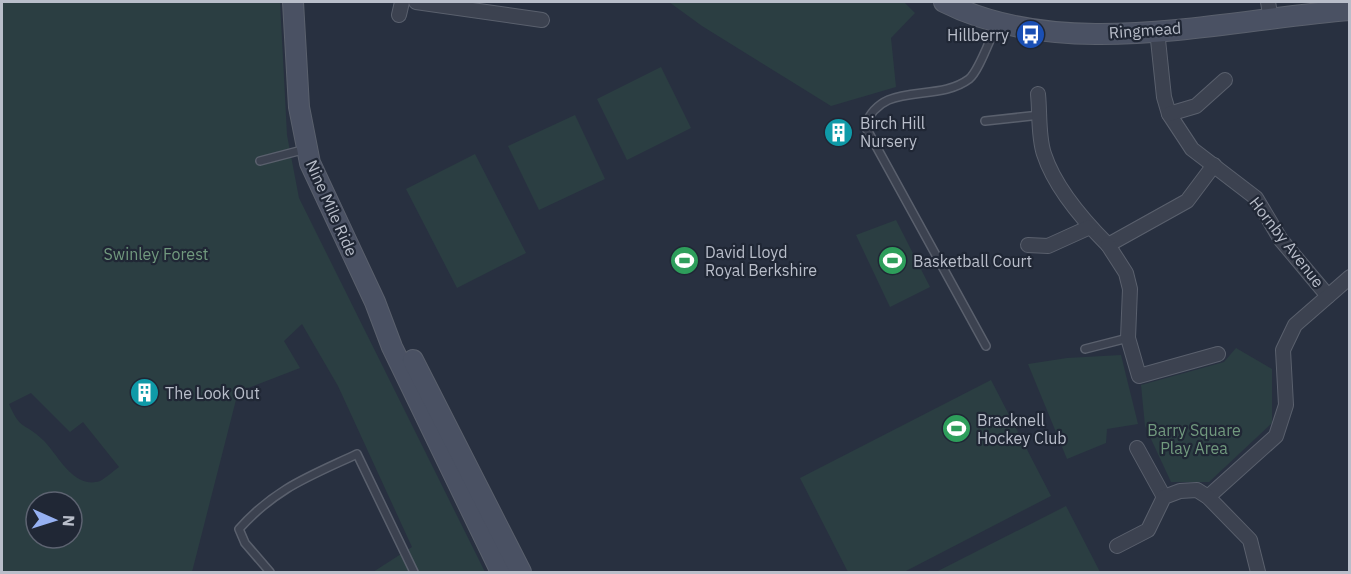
<svg xmlns="http://www.w3.org/2000/svg" width="1351" height="574" viewBox="0 0 1351 574" font-family="'IBM Plex Sans',sans-serif">
	<style>
		.green { fill: #2b3e42; fill-rule: evenodd }
		.lines { fill: none; stroke-linecap: round; stroke-linejoin: round }
		.lane-casing { stroke: #5a606d; stroke-width: 10 }
		.street-casing { stroke: #5a606d; stroke-width: 16 }
		.secondary-casing { stroke: #5a606d; stroke-width: 22 }
		.lane { stroke: #3c4250; stroke-width: 7 }
		.street { stroke: #3c4250; stroke-width: 14 }
		.secondary { stroke: #4a5163; stroke-width: 20 }
		.labels { text-anchor: middle; stroke-width: 4.5; stroke-linejoin: round; paint-order: stroke }
		.street-label { font-size: 16px; fill: #b9beca; stroke: #202735 }
		.poi-label { font-size: 16px; fill: #b9beca; stroke: #202735; text-anchor: start }
		.park-label { font-size: 16px; fill: #71997e; stroke: #202735 }
	</style>
	<rect width="100%" height="100%" fill="#283040"/>
	<g class="green">
		<path d="M2,2H280L287,135L299,198L485,572H373L412,547L338,386L302,324L284,341L300,368L238,392L192,572H2ZM31,393L70,432L83,422L119,467C113,471 106,478 100,481C73,490 58,454 43,440C25,422 21,432 9,404ZM36,502H72V538H36Z"/>
		<path d="M669,2H904L915,13L891,38L896,87L831,106L702,26Z"/>
		<path d="M661,67L691,128L627,160L597,99Z"/>
		<path d="M575,115L605,179L539,210L508,146Z"/>
		<path d="M475,154L526,253L457,288L406,189Z"/>
		<path d="M896,220L930,287L890,307L856,235Z"/>
		<path d="M1236,348L1272,369V423L1209,482H1171L1145,426L1141,385L1224,362Z"/>
		<path d="M1121,355L1138,424L1107,429L1106,443L1067,459L1028,364L1067,358Z"/>
		<path d="M991,380L1051,496L904,572H848L800,478Z"/>
		<path d="M1066,506L1100,572H936Z"/>
	</g>
	<g class="lines">
		<defs>
			<g id="lane">
				<path d="M985,121L1040,115"/>
				<path d="M260,161L306,149"/>
				<path d="M986,346L865,126C882,79 936,104 969,79C979,71 990,38 997,25"/>
				<path d="M1085,349L1128,338"/>
				<path d="M270,572L245,543L239,529C276,488 308,477 357,454L414,572"/>
			</g>
			<g id="street">
				<path d="M416,2L542,20"/>
				<path d="M1268,2L1271,19"/>
				<path d="M399,15L402,2"/>
				<path d="M1157,30L1164,97L1169,114L1192,149L1256,198L1281,240L1328,296"/>
				<path d="M1038,94C1040,113 1038,136 1044,154C1055,188 1083,220 1108,245L1187,201L1214,165"/>
				<path d="M1169,114L1196,106L1225,80"/>
				<path d="M1028,245L1048,246L1090,227"/>
				<path d="M1108,245L1126,273L1130,289L1128,338L1139,376L1218,354"/>
				<path d="M1137,448L1164,497"/>
				<path d="M1208,497L1276,436L1286,405L1283,350L1295,325L1350,277"/>
				<path d="M1117,546L1148,530L1164,497L1180,491L1197,490L1208,497L1250,540L1258,572"/>
			</g>
			<g id="secondary">
				<path d="M293,2L299,107L310,163L375,302L392,347L501,572"/>
				<path d="M944,2C1064,63 1221,20 1350,10"/>
				<path d="M413,360L521,572"/>
			</g>
		</defs>
		<use href="#lane" class="lane-casing"/>
		<use href="#street" class="street-casing"/>
		<use href="#secondary" class="secondary-casing"/>
		<use href="#lane" class="lane"/>
		<use href="#street" class="street"/>
		<use href="#secondary" class="secondary"/>
	</g>
	<defs>
		<symbol id="bus-disc" viewBox="-11 -11 22 22"><circle r="9.5" fill="#1a4fb4" stroke="#202735"/><path d="M-5-6H5V4H4V6H2V4H-2V6H-4V4H-5ZM-3.5-4V0h7V-4ZM-3.5 1.2v1.5H-2V1.2ZM2 1.2v1.5H3.5V1.2Z" fill="#fff"/></symbol>
		<symbol id="building-disc" viewBox="-11 -11 22 22"><circle r="9.5" fill="#0f9aa8" stroke="#202735"/><path d="M-4-6H4V6H1V3H-1V6H-4ZM-2.5-4.3h1.7v1.8h-1.7ZM.8-4.3h1.7v1.8H.8ZM-2.5-1h1.7V.8h-1.7ZM.8-1h1.7V.8H.8Z" fill="#fff"/></symbol>
		<symbol id="stadium-disc" viewBox="-11 -11 22 22"><circle r="9.5" fill="#2e9e5b" stroke="#202735"/><path d="M0-5a6.5 5 0 1 0 0 10a6.5 5 0 1 0 0-10ZM-3.5-1.8h7v3.6h-7Z" fill="#fff"/></symbol>
	</defs>
	<g fill-rule="evenodd">
		<use href="#bus-disc" x="1014" y="18" width="33" height="33"/>
		<use href="#building-disc" x="822" y="116" width="33" height="33"/>
		<use href="#stadium-disc" x="668" y="244" width="33" height="33"/>
		<use href="#stadium-disc" x="876" y="244" width="33" height="33"/>
		<use href="#building-disc" x="128" y="376" width="33" height="33"/>
		<use href="#stadium-disc" x="940" y="412" width="33" height="33"/>
	</g>
	<g class="labels">
		<g class="street-label">
			<text transform="translate(1145 30) rotate(-4)" y="6">Ringmead</text>
			<text transform="translate(332 208) rotate(66)" y="6">Nine Mile Ride</text>
			<text transform="translate(1287 242) rotate(52)" y="6">Hornby Avenue</text>
		</g>
		<g class="poi-label">
			<text x="1009" y="41" text-anchor="end">Hillberry</text>
			<text x="860" y="129">Birch Hill<tspan x="860" dy="18">Nursery</tspan></text>
			<text x="705" y="258">David Lloyd<tspan x="705" dy="18">Royal Berkshire</tspan></text>
			<text x="913" y="267">Basketball Court</text>
			<text x="165" y="399">The Look Out</text>
			<text x="977" y="426">Bracknell<tspan x="977" dy="18">Hockey Club</tspan></text>
		</g>
		<g class="park-label">
			<text x="156" y="260">Swinley Forest</text>
			<text x="1194" y="436">Barry Square<tspan x="1194" dy="18">Play Area</tspan></text>
		</g>
	</g>
	<rect width="1351" height="574" fill="none" stroke="#b9beca" stroke-width="6"/>
	<g transform="translate(54 520) rotate(93)"><circle r="28" fill="#202735" stroke="#5d6371" stroke-width="1.5"/>
	<path d="M0-4.5L10 22L0 15L-10 22Z" fill="#96b1f2"/>
	<text y="-9" font-size="16" font-weight="bold" text-anchor="middle" fill="#b9beca">N</text>
	</g>
</svg>
